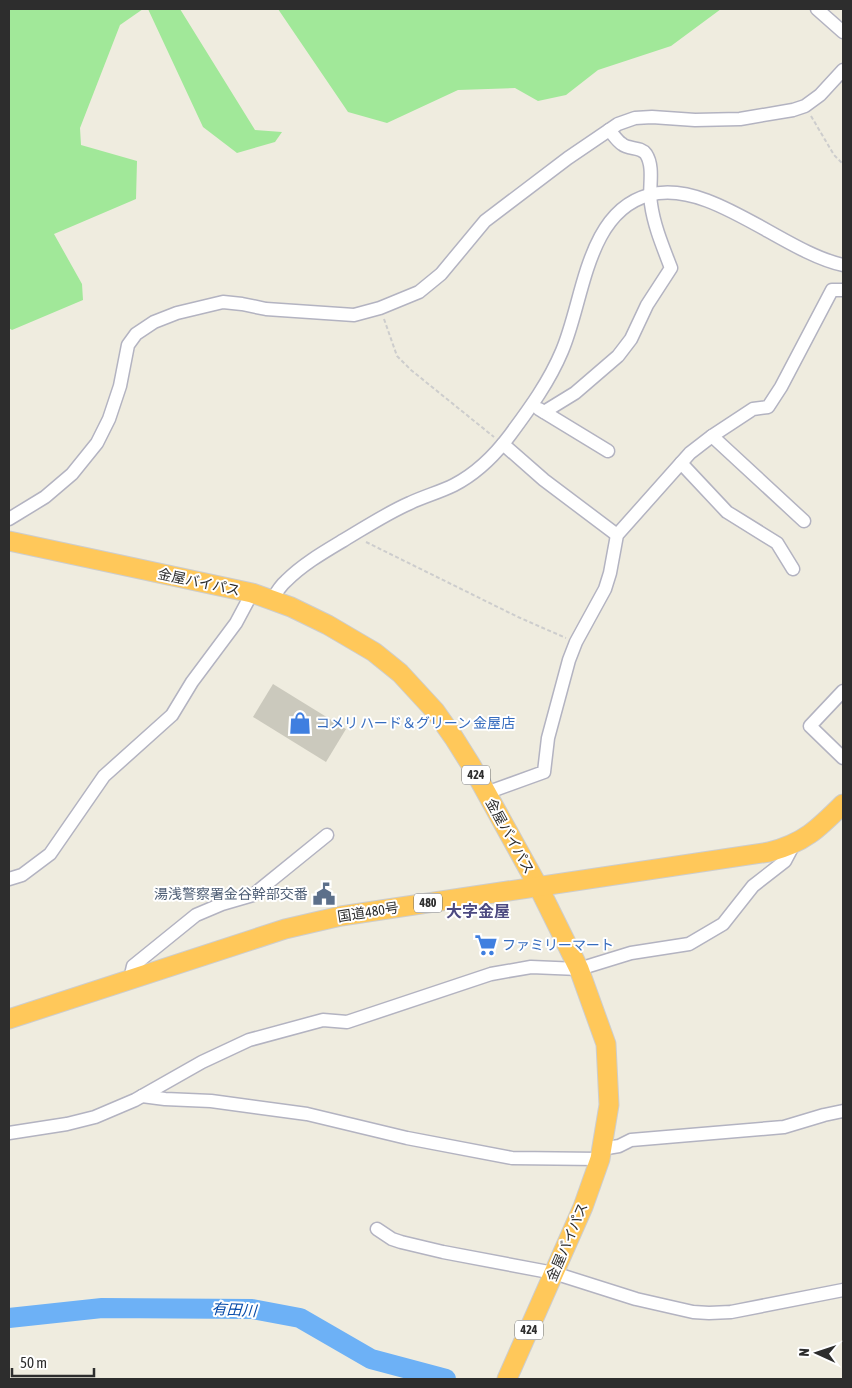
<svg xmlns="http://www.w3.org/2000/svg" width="852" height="1388" viewBox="0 0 852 1388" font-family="'Asap Condensed','Noto Sans JP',sans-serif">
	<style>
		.green { fill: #a1e899 }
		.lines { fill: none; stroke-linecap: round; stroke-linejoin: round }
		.river { stroke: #6db1f6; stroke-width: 20 }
		.building { fill: #cbc9bd }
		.minor-casing { stroke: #b3b3c1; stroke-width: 15 }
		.highway-casing { stroke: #cdcdcd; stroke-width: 21 }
		.path { stroke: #cdcdcd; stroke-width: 2; stroke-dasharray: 4 2.5; stroke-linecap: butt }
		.minor { stroke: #fff; stroke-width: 12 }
		.highway { stroke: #ffc85a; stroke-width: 19 }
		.labels { text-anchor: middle; stroke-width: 4; stroke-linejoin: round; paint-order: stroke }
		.shield { fill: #fff; stroke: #6c6c6c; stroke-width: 1 }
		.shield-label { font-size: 12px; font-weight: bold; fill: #2d2d2d }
		.street-label { font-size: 14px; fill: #2d2d2d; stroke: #fff }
		.shop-label { font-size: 14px; fill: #366cbe; stroke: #fff; text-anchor: start }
		.service-label { font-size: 14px; fill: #4e5e75; stroke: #fff; text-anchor: end }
		.water-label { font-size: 15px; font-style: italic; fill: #054aa9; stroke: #fff }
		.quarter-label { font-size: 16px; font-weight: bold; fill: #4d4a81; stroke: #fff }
	</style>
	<rect width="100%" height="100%" fill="#efecdf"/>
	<g class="green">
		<path d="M9,9H143L120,25L80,128L81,145L137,161L136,199L54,234L82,284L83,300L12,330L9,328Z"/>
		<path d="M148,9H180L255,130L282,132L275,142L237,153L203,127Z"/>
		<path d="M278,9H721L671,46L598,70L566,95L538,101L515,88L458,90L387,123L348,112Z"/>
	</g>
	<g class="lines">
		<path class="river" d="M9,1318L102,1308L252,1309L300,1318L371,1359L446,1379"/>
	</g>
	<path class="building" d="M273,684L346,729L326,762L253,717Z"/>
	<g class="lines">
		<defs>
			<g id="minor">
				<path d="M817,9L843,32"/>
				<path d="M539,409L608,451"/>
				<path d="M544,412L575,393L618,356L631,339L647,305L671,268C663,247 654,226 651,204C648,189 655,168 646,154C640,146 629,150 622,144C617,141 613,134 609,130"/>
				<path d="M712,436L804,521"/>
				<path d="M503,444L544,480L617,535"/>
				<path d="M681,463L727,512L777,543L793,569"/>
				<path d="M9,519L45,497L72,474L97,443L109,419L120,386L128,345L136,334L154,322L177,313L223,302L242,304L266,309L354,315L380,308L419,292L441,274L485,221L568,158L618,124L635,118L652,117L695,120L740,119L793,110L805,106L820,95L843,70"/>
				<path d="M272,600C276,593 280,586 286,581C303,564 324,552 344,540C366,527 387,513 410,503C425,496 440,492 454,485C477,473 495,455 510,435C530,408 549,382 562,351C584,300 586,212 649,195C709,178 783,252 843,265"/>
				<path d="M843,691L810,726L843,758"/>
				<path d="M486,793L544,772L548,738L569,660L576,642L605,589L610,573L617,535L690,453L712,436L753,409L768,407L781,387L832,290H843"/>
				<path d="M9,879L22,875L50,854L104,776L172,715L192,682L236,623L252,593"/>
				<path d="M130,979L133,966L196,915L222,904L253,895L327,835"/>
				<path d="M142,1096L165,1099L211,1101L307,1114L407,1138L512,1158L600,1159"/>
				<path d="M9,1133L67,1124L95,1117L135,1100L202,1062L249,1040L323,1020L347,1022L491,974L531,967L579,969L631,953L689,944L723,924L753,886L785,861L794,844"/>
				<path d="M601,1149L619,1146L631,1140L784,1127L824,1115L843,1111"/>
				<path d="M377,1229L392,1239L401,1242L443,1252L554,1273L636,1299L693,1312L709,1313L731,1312L843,1290"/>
			</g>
			<g id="highway">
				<path d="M9,541L252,593L291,607L328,625L374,652L400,673L435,711L454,738L471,765L539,888L579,969L606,1044L609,1105L600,1159L583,1207L507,1379"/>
				<path d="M9,1019L285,929L341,916L769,852C804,843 818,829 843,804"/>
			</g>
		</defs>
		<use href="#minor" class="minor-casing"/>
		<use href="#highway" class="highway-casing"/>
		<g class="path">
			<path d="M811,116L834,155L843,164"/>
			<path d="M384,319L397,356L411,370L494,437"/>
			<path d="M366,542L518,617L566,638"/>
		</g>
		<use href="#minor" class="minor"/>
		<use href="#highway" class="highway"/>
	</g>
	<defs>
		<symbol id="shop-bare" viewBox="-9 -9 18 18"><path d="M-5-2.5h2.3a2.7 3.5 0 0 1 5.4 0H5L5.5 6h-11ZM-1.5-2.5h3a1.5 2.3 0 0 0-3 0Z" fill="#3f7fe0" stroke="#fff" stroke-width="2.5" paint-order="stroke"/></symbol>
		<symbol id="civic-bare" viewBox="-9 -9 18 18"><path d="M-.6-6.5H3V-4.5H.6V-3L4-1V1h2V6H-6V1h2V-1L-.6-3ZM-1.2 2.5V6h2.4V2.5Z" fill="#5c6f8a" stroke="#fff" stroke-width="2.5" paint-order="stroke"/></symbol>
		<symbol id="supermarket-bare" viewBox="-9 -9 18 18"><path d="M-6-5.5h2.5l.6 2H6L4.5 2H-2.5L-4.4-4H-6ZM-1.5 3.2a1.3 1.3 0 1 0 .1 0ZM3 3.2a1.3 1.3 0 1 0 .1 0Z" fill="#3f7fe0" stroke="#fff" stroke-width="2.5" paint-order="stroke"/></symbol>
	</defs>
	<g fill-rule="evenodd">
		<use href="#shop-bare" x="284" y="707" width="32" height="32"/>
		<use href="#civic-bare" x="308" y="878" width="32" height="32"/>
		<use href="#supermarket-bare" x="470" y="929" width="32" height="32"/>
	</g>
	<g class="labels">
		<g class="shield">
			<rect x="462" y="765.5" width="28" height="19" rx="4"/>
			<rect x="414" y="893.5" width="28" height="19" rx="4"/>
			<rect x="515" y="1320.5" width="28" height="19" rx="4"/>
		</g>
		<g class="shield-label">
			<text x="476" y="779">424</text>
			<text x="428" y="907">480</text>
			<text x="529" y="1334">424</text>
		</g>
		<g class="street-label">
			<text transform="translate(199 582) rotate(12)" y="5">金屋バイパス</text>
			<text transform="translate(510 836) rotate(61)" y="5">金屋バイパス</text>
			<text transform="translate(368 912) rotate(-9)" y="5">国道480号</text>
			<text transform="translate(567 1242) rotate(-67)" y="5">金屋バイパス</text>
		</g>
		<g class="shop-label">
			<text x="316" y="728">コメリ ハード＆グリーン 金屋店</text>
			<text x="502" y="950">ファミリーマート</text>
		</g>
		<g class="service-label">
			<text x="308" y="899">湯浅警察署金谷幹部交番</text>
		</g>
		<g class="water-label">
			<text transform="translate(234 1310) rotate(3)" y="5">有田川</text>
		</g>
		<g class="quarter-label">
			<text x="478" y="917">大字金屋</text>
		</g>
	</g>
	<rect width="852" height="1388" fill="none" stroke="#2d2d2d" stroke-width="20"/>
	<g transform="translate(817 1353) rotate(273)" stroke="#ffffff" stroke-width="4" paint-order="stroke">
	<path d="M0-4L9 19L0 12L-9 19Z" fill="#2d2d2d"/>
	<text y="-8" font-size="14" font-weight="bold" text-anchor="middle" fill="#2d2d2d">N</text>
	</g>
	<path d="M12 1368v8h82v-8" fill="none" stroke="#2d2d2d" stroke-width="2.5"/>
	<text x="20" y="1368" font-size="15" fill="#2d2d2d" stroke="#ffffff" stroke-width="4" paint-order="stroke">50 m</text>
</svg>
